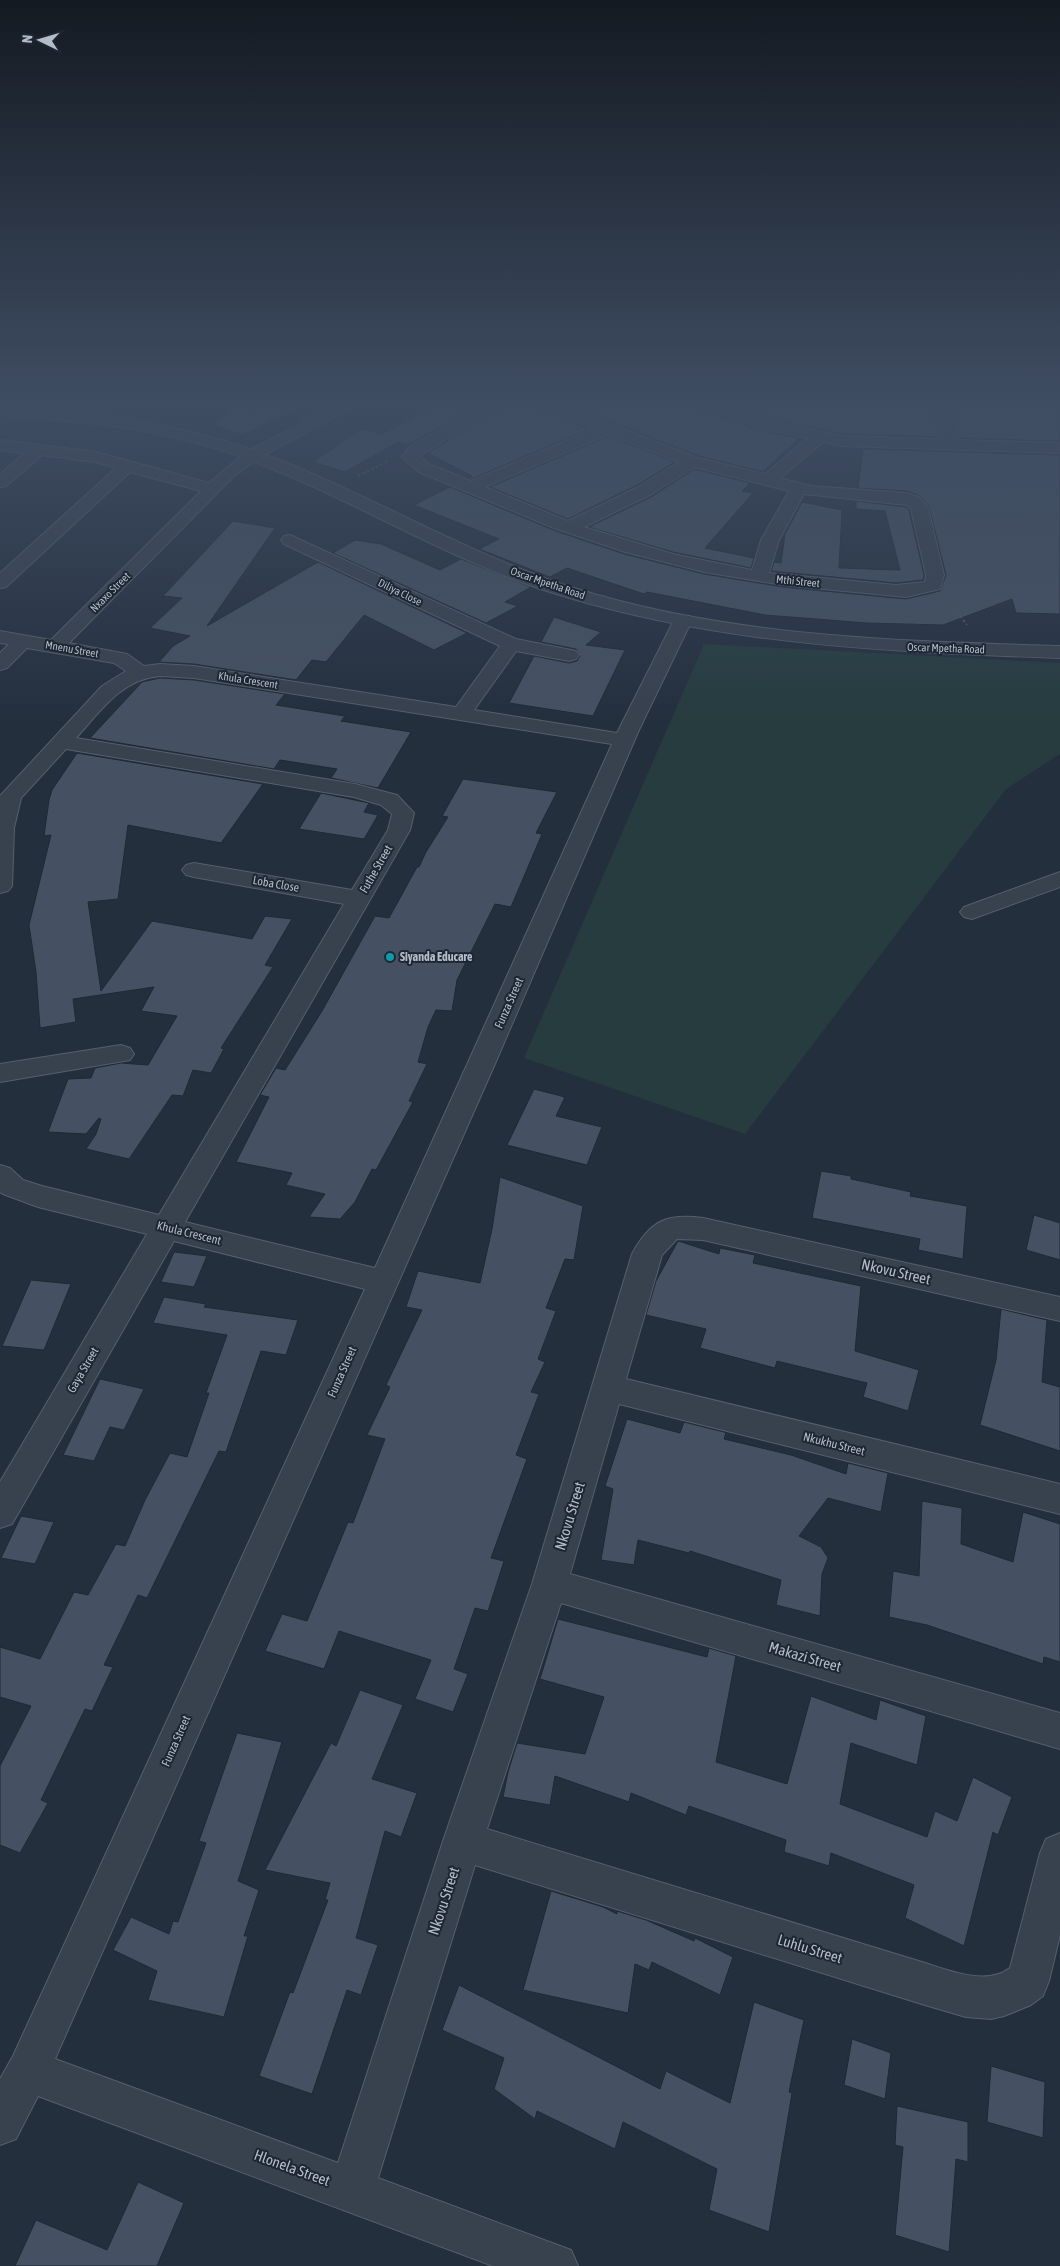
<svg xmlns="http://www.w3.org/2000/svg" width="1060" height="2266" viewBox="0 0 1060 2266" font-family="'Asap Condensed',sans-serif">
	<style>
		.green { fill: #263c3f }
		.building { fill: #455162; stroke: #1f2835 }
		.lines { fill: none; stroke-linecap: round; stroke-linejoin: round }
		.minor-casing { stroke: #565f6c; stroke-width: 2 }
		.tertiary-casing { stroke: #565f6c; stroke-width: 2 }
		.path { stroke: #44595c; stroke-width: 2; stroke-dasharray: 2.5 2.5; stroke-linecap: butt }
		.minor { fill: #38414e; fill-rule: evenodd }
		.tertiary { fill: #38414e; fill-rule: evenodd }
		.culture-dot { fill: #0f9aa8; stroke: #1d2633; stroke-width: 2 }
		.labels { text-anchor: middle; stroke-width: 4; stroke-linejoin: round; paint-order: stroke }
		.far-street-label { font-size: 11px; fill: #b4bcc9; stroke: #1d2633 }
		.street-label { font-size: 12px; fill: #b4bcc9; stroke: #1d2633 }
		.poi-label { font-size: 12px; font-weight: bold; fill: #b4bcc9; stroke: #1d2633; text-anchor: start }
		.near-street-label { font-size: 15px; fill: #b4bcc9; stroke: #1d2633 }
	</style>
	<rect width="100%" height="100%" fill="#242f3e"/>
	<path class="green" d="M704,644L1060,663V754L1006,789L745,1134L524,1058Z"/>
	<g class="building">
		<path d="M233,403H311L242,435L215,425Z"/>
		<path d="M440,403H484L408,445L398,442L345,472L313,462L361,429L383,434Z"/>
		<path d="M509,403H532L535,408L589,429L471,479L468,478L472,476L428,453Z"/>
		<path d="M562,403H692L695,408L760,430L799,438L763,472L699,456Z"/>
		<path d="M724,403H874L930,407L939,437L843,434L771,419Z"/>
		<path d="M960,403L1056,407L1060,421V441L958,438L950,407H961Z"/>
		<path d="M608,436L675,462L639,484L568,519L490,487Z"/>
		<path d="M863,449L1060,455V614L1016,613L1012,599L943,625L867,623L765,615L647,592L644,594L567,568L550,577L479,549L499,539L414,505L450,487L553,530L624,554L704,574L783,587L906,599L940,591L946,575L929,507L920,496L907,491L858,488Z"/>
		<path d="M694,469L750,483L742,491L753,493L705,548L754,558L751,568L673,552L589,527L653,496Z"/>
		<path d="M856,501L906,507L909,510L924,575L923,580L896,583L771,571L774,562L781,563L785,534L802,502L842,510L839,568L900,570L885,511L856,509Z"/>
		<path d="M233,521L275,528L207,626L318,562L467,633L434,650L364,615L326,662L312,660L296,680L194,664L159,662L173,646L190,636L150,628L182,598L163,596Z"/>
		<path d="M355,540L381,544L440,570L461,559L531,587L505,602L518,606L486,623L333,553Z"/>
		<path d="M554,617L601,632L586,645L625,650L593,716L509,703L534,656L569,663L577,661L580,656L576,649L541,642Z"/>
		<path d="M160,678L194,680L285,694L276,705L345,716L341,721L411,732L378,788L331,778L337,769L280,760L274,769L90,738L142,682Z"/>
		<path d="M77,753L263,784L221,843L128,825L118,899L88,902L101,991L152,921L252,939L265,916L292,919L265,965L273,967L221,1048L224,1049L211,1073L193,1070L183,1096L172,1095L129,1159L86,1149L96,1134L101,1119L99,1118L86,1134L48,1132L68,1079L91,1078L95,1068L121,1063L148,1065L177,1016L141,1011L154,987L73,999L76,1022L40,1028L36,972L29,925L51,835L44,836L49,800L52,790Z"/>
		<path d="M463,779L557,792L536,833L542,834L511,907L495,904L457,980L452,1011L436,1010L428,1027L418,1062L427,1064L409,1101L413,1102L376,1170L372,1169L355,1202L340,1219L309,1217L325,1194L286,1185L292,1173L236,1162L269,1097L260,1095L276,1068L285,1070L322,1011L375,916L389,918L417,867H419L426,852L448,817L442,816Z"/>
		<path d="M321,793L369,803L364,812L378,815L364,839L299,829Z"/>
		<path d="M534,1089L565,1097L556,1116L602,1127L587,1165L507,1145Z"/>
		<path d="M821,1171L851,1176V1179L911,1192L910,1196L967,1206L963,1259L918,1250L920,1239L812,1218Z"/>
		<path d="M500,1177L583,1206L574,1260L565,1259L546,1308L556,1311L538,1359L545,1362L531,1392L539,1394L516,1455L527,1459L491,1558L504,1561L488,1611L475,1608L454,1669L468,1674L453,1712L415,1699L431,1660L339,1631L324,1669L265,1651L282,1614L307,1621L348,1522L353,1523L385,1439L367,1435L390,1387L386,1385L422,1310L406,1307L418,1271L480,1283L492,1229Z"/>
		<path d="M1034,1215L1060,1223V1260L1026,1250Z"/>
		<path d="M678,1241L719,1254L720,1248L755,1255L753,1263L861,1286L855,1351L919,1370L908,1411L863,1397L867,1383L777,1361L775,1368L700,1348L706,1329L646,1315L656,1281Z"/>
		<path d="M174,1252L207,1256L194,1287L161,1282Z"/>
		<path d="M31,1280L71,1284L44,1350L2,1346Z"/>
		<path d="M164,1297L206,1304L204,1307L298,1320L286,1355L261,1351L226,1452L219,1451L147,1598L138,1595L104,1665L113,1667L92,1711L85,1709L41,1800L48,1803L20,1853L0,1845V1766L31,1706L0,1697V1647L40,1659L74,1592L88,1595L116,1544L125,1546L145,1500L170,1453L187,1457L209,1393H206L227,1335L153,1323Z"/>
		<path d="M1001,1309L1047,1320L1042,1382L1060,1387V1451L980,1425L996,1360Z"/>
		<path d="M100,1379L144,1389L124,1430L110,1427L94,1461L63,1455Z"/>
		<path d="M627,1419L680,1433L684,1422L724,1432L726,1433L724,1439L791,1455L846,1474L848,1463L888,1473L881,1512L828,1498L799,1536L821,1547L828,1558L822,1574L820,1616L776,1605L781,1580L690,1551L689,1553L638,1540L634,1565L601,1560L613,1489L605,1486Z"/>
		<path d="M922,1501L962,1508L961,1544L1013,1562L1023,1512L1060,1524V1662L1044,1657L1043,1664L927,1625L889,1617L893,1571L919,1576Z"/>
		<path d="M21,1516L54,1522L35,1564L1,1558Z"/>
		<path d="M558,1619L707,1657L709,1648L736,1656L716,1762L787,1784L811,1696L876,1720L880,1700L926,1716L917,1765L851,1743L840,1804L927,1837L935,1811L957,1821L973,1777L1012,1797L998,1835L993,1832L964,1946L905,1918L914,1885L831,1853L829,1866L784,1852L786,1840L689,1806L686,1815L631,1793L629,1802L555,1776L550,1805L503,1797L508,1772L517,1743L585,1754L604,1697L540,1679Z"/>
		<path d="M360,1690L403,1705L372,1779L417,1793L401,1837L385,1831L356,1938L378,1945L361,1995L347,1990L312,2094L259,2076L290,1992L293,1993L328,1900H325L330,1883L265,1870L331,1743L336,1746Z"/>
		<path d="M237,1733L282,1742L238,1881L259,1890L244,1936H248L224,2017L148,2000L157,1971L113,1950L131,1917L169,1934L173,1921L178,1922L206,1843L199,1841Z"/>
		<path d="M551,1891L603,1907L617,1914V1911L646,1920L694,1941L695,1938L733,1957L720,1995L652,1962L649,1970L635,1964L628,2013L523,1990Z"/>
		<path d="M459,1985L660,2089L666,2071L730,2103L754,2002L804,2020L789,2092L792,2093L769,2232L709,2210L717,2169L623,2122L615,2149L537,2111L535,2119L494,2089L504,2058L442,2030Z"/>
		<path d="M852,2039L891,2053L885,2099L844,2085Z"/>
		<path d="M991,2066L1045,2082L1043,2138L987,2122Z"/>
		<path d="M897,2106L968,2122V2162L956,2159L949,2252L895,2235L903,2147L895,2145Z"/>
		<path d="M138,2182L184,2203L157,2266H15L36,2220L107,2250Z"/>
	</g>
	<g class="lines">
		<defs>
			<g id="minor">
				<path d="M342,403H361L258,458L234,476L69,643L127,654L144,666L160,664L194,666L456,707L500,646L284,544L281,540L284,536L290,535L516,639L576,651L579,655L576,659L569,661L516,651L474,710L617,733L674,620L676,616H690L692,620L639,730L494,1066L55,2059L338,2163L443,1841L532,1584L632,1254C650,1221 666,1213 703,1218L1060,1297V1321L703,1240L677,1239L662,1255L626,1379L1060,1484V1514L619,1404L570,1574L1060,1713V1749L561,1603L487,1829L925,1963C951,1971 986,1986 1010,1968L1040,1853L1046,1839L1060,1833V1935L1049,1981L1043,1996L1031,2005L1004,2016L991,2019L966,2017L925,2005L475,1865L378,2178L571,2250L578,2266H493L38,2096L16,2139L0,2145V2079L13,2056L365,1289L174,1241L12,1524L0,1528V1482L147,1234L38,1207L3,1194L0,1192V1165L10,1168L23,1180L42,1186L159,1215L344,904L194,877L186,875L182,870L186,865L194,863L352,890L388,830L392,814L381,805L354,797L66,749L21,798L14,828L12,886L8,891L0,893V796L102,686L126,671L114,663L27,648L7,668L0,670V653L9,644L0,643V631L51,640L201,491L130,472L6,587L0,588V573L116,468L95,462L42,455L6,486L0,487V474L25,453L0,450V440L96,452L209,483L246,452ZM160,676L194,678L612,744L375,1268L185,1222L410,830L414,813L397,795L355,784L76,738C100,712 121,679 160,676Z"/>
				<path d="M488,403H507L419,456L431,465L471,481L594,429L536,406L534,403H556L698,458L765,474L808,438L761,428L696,406L694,403H717L771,421L843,436L941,439L931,403H947L957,440L1060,443V453L843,446L823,442L780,478L811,486L906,493L919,497L928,508L944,575L940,589L906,597L783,585L704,572L625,552L554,528L419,472L402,457L409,447ZM608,434L679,462L640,486L568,521L485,487ZM694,467L789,491L761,540L752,570L673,554L584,527L652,494ZM804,494L907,505L911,509L926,575L925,582L896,585L769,573L779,540Z"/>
				<path d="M1060,872V887L972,919L964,917L960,912L964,907Z"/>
				<path d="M121,1045L130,1048L134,1054L130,1060L0,1082V1064Z"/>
			</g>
			<path id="tertiary" d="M0,405C86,412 173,421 255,451C364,490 463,553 574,588C730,637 897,641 1060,646V658C892,652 724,645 563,596C451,563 353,498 244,458C166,429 82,421 0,415Z"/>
		</defs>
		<use href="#minor" class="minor-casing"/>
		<use href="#tertiary" class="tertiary-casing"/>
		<g class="path">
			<path d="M893,475L905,466"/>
			<path d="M358,476L388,461"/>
			<path d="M948,600L967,625"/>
		</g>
		<use href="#minor" class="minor"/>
		<use href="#tertiary" class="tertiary"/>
	</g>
	<linearGradient id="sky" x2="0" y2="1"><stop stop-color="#141a22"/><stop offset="0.56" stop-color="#3f4d63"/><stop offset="1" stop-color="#3f4d63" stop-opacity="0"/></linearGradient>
	<rect width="1060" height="721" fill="url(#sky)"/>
	<circle class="culture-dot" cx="390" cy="957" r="5"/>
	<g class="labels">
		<g class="far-street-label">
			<text transform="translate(798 581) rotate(6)" y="4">Mthi Street</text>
			<text transform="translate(548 583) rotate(19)" y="4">Oscar Mpetha Road</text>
			<text transform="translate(110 592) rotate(-45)" y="4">Nxaxo Street</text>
			<text transform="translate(400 592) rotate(26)" y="4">Diliya Close</text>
			<text transform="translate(946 648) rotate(2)" y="4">Oscar Mpetha Road</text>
			<text transform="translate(72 649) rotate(10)" y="4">Mnenu Street</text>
			<text transform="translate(248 680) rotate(9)" y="4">Khula Crescent</text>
		</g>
		<g class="street-label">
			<text transform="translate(376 869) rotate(-60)" y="4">Futhe Street</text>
			<text transform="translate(276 884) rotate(10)" y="4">Loba Close</text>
			<text transform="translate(509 1003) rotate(-66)" y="4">Funza Street</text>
			<text transform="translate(189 1233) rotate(14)" y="4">Khula Crescent</text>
			<text transform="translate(83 1370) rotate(-60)" y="4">Gaya Street</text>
			<text transform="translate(342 1372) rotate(-66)" y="4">Funza Street</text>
			<text transform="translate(834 1444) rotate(14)" y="4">Nkukhu Street</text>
			<text transform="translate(176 1741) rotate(-66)" y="4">Funza Street</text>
		</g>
		<g class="poi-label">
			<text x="400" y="961">Siyanda Educare</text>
		</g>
		<g class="near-street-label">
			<text transform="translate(896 1272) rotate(13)" y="5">Nkovu Street</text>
			<text transform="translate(570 1516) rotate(-73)" y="5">Nkovu Street</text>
			<text transform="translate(805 1657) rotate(16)" y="5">Makazi Street</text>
			<text transform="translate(444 1901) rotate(-72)" y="5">Nkovu Street</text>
			<text transform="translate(810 1949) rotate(17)" y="5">Luhlu Street</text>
			<text transform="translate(292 2168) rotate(20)" y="5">Hlonela Street</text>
		</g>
	</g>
	<g transform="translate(40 40) rotate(275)" stroke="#1d2633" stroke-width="4" paint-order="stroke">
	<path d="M0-4L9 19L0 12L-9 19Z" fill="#b4bcc9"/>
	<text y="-8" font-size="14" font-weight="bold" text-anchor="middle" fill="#b4bcc9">N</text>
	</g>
</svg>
